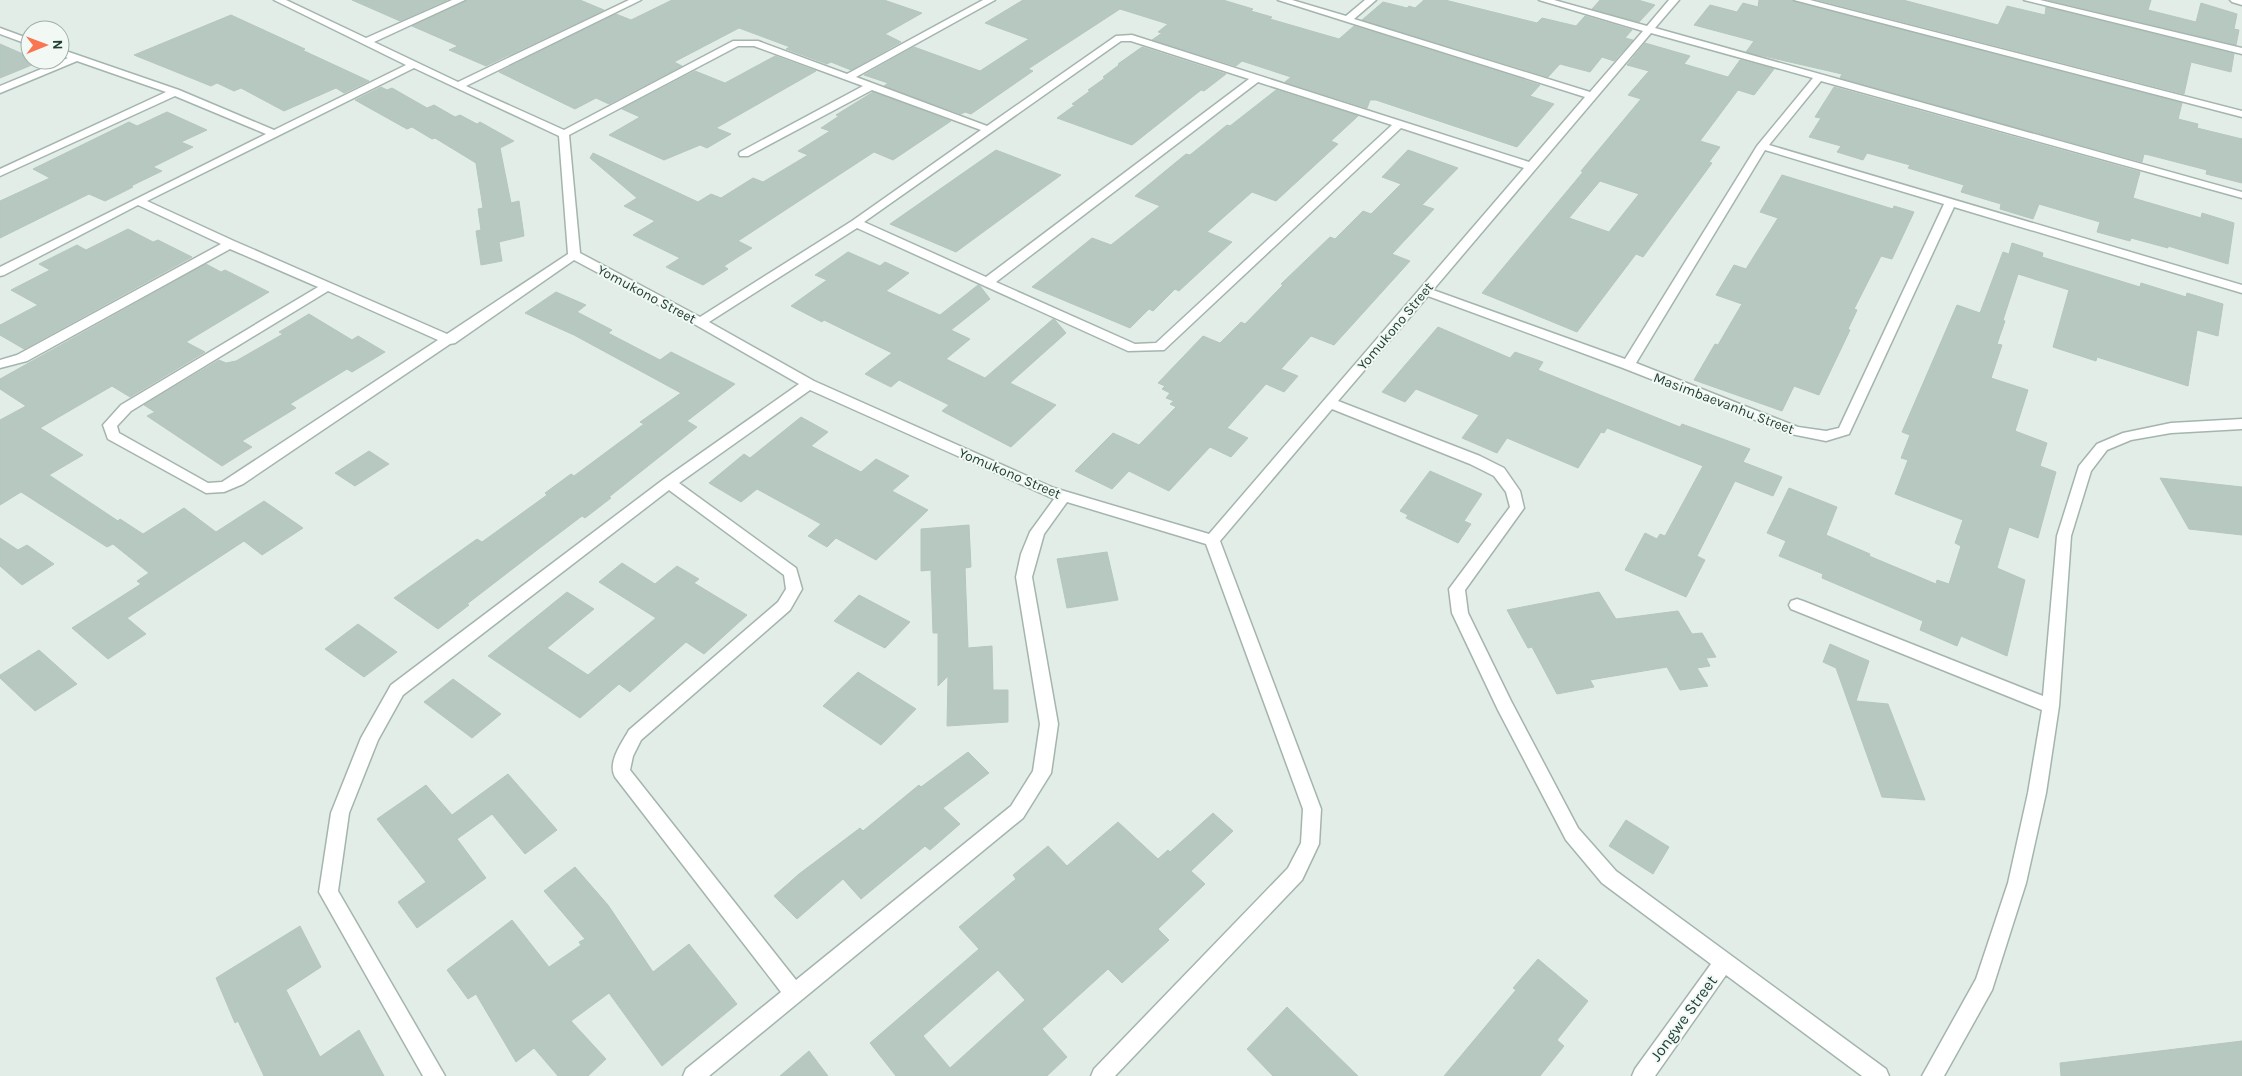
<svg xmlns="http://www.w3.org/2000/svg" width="2242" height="1076" viewBox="0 0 2242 1076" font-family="Karla,sans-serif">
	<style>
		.building { fill: #b7c8c0; stroke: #b4c7be; fill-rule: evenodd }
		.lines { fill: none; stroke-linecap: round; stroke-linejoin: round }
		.minor-casing { stroke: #a4b5ae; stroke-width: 3 }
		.minor { fill: #fff; fill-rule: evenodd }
		.labels { text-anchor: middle; stroke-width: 4; stroke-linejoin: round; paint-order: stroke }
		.street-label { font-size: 14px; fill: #203f36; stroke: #f2f9f5 }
		.near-street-label { font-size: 16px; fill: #203f36; stroke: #f2f9f5 }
	</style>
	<rect width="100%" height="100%" fill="#e2ede7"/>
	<g class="building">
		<path d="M352,0H447L400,21Z"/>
		<path d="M467,0H580L604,10L486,66L449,50L458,46L412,26Z"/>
		<path d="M672,0H884L922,13L885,34L901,42L851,70L831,62L827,64L786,49L790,47L739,28L674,62L682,66L609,104L596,98L575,109L499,72L616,14L631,20Z"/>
		<path d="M1023,0H1223L1253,9L1251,11L1272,17L1270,19L1339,39L1354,26L1540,85L1530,96L1554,104L1517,147L1376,100H1370L1367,108L1285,82L1291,77L1242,61L1236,66L1152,40L1162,33L1158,32L1168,24L1120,9L1028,69L1033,71L971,114L965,112L961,114L884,86L888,83L864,75L914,47L980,71L1029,39L985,23Z"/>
		<path d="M1424,0H1445L1537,23L1542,18L1576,26L1585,16L1632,30L1625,38L1633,40L1614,61L1602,57L1590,72L1560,64L1548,77L1362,20L1383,2L1407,8L1409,6L1415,8Z"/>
		<path d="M1600,0H1638L1655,5L1639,22L1592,9Z"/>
		<path d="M1759,0H1792L2182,103L2178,119L2198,124L2197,128L2242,139V183L2206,174L2207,170L2149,155L2144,154L2142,162L1840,78L1842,74L1746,52L1754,41L1694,25L1710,5L1737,12L1743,3L1758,7Z"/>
		<path d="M1818,0H1903L1998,25L2007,6L2045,15L2046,7L2234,54L2231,72L2191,62L2184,94Z"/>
		<path d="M2048,0H2151L2148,10L2196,22L2201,3L2237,14L2234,29L2239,30L2236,45Z"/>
		<path d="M231,15L305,49L302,50L369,81L344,93L336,88L284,111L241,88L234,91L217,83L211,86L134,55Z"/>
		<path d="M1645,43L1690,56L1684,64L1728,77L1740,60L1774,69L1754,95L1738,90L1700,141L1720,147L1709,162L1712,163L1643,257L1636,254L1577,332L1482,293L1583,172L1581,171L1641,99L1628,95L1649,71L1627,65ZM1600,181L1639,194L1609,232L1569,218Z"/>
		<path d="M0,44L30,57V60L39,62L0,78Z"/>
		<path d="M1142,47L1226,74L1204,91L1201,90L1132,145L1057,118L1075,105L1072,104L1090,91L1088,90L1105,78L1103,77L1119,65L1118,64Z"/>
		<path d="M775,56L816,71L716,128L731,134L707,148L700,145L664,160L609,135L640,117L622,109L695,71L725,83Z"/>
		<path d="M381,87L387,90L392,88L427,108L434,105L455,117L460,115L477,124L480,122L514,141L500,148L511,203L519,201L524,236L499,242L502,261L481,265L476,231L481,230L478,209L483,208L476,163L435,138L432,139L412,127L407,129L355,100Z"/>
		<path d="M1834,87L2140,172L2133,198L2201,218L2202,213L2234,223L2228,264L2168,246V248L2131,238L2130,241L2097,232L2100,222L2039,204L2033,219L2000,209L2001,204L1961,192L1964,185L1908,168L1910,165L1867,153L1863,160L1837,152L1841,146L1809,137L1821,118L1815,117Z"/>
		<path d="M1276,90L1358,116L1331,141L1338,144L1276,201L1252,192L1207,232L1232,242L1179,291L1175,289L1153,311L1149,309L1130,328L1032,287L1092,238L1111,245L1160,206L1135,196L1186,154L1190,155L1227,125L1230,126Z"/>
		<path d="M873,92L951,121L893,160L874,152L738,241L752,248L724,266L728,269L703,285L666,267L680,258L633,235L655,221L624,206L637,198L590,158L593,153L698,202L711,194L721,198L753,178L763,182L808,155L798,151L830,131L821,128L839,116L836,115Z"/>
		<path d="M167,112L207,130L181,142L193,147L153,167L162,171L131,186L133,187L105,201L89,194L0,238V201L50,178L33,169L129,122L137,126Z"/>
		<path d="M996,150L1061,175L956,252L890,224Z"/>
		<path d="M1408,150L1458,168L1422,205L1434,209L1392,254L1410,261L1334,345L1311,336L1281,369L1298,376L1284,392L1266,384L1227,428L1248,438L1231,457L1210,447L1169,491L1129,471L1112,489L1075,471L1113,433L1139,445L1176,407L1170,404L1174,401L1166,398L1170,393L1162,389L1165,386L1158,383L1203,336L1220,343L1241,322L1245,324L1283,285L1281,284L1330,237L1335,239L1363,211L1371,214L1401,184L1382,177Z"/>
		<path d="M1782,175L1893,209L1894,206L1914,212L1892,259L1881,256L1854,309L1857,310L1848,329L1850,330L1819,395L1794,386L1782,411L1694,380L1715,344L1718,345L1742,304L1716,295L1734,265L1746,269L1778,218L1760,212Z"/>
		<path d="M128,229L153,242L158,240L192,257L24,349L0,335V325L38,305L11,290L50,270L39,264L77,245L86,250Z"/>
		<path d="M2012,243L2043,253L2042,257L2140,287L2141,283L2186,297L2187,293L2223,304L2218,336L2197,330L2188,386L2097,357L2096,361L2053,347L2069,290L2018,274L2003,320L2005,321L1997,344L2002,345L1991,378L2028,390L2015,431L2047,443L2040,466L2056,472L2038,538L2009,527L1997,568L2025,580L2007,656L1961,636L1957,646L1920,630L1923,621L1822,578L1823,574L1779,556L1786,541L1767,533L1789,488L1837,507L1826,535L1870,554L1869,556L1936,584L1937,580L1949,584L1961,546L1955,543L1963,520L1895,494L1908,460L1901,458L1910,435L1902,432L1957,305L1980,313L2003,252L2009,254Z"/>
		<path d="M848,252L880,266L885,262L909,273L886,291L940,315L978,285L980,286L990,299L951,330L970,339L946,359L985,378L1053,319L1055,320L1066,333L1010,383L1056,405L1011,447L942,411L949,405L899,380L891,387L865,374L892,353L824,320L822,322L791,306L827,280L815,275Z"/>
		<path d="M206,264L221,272L225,270L269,292L186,342L205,352L130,397L112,386L40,428L83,455L49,475L118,521L120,519L143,534L184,508L216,532L264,501L303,528L262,555L244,541L127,618L146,634L108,659L72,628L141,584L137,581L149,573L113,544L107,547L21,492L0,505V420L26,406L0,389V379Z"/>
		<path d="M556,292L586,305L577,312L612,330L608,333L660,360L671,352L735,384L687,421L697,427L609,497L611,498L585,518L582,516L541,547L467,604L469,605L438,629L394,598L477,539L482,542L547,495L545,493L571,474L574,476L644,424L640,422L681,393L574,335L525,313Z"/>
		<path d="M309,314L352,340L358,336L385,352L352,372L347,369L290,404L296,408L242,441L252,447L222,466L147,416L155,412L144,405L219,360L226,363L236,361L283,334L279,332Z"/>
		<path d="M1438,327L1510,358L1515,352L1543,362L1538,370L1680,427L1682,424L1750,449L1743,462L1782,477L1773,496L1735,481L1697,556L1705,560L1686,597L1625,570L1645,533L1657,539L1660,534L1665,536L1703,466L1607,428L1604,433L1601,432L1578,468L1507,438L1497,453L1462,438L1479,415L1416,389L1405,402L1382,392Z"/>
		<path d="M801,417L828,432L811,446L861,472L876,459L909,476L892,491L928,510L876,560L836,538L827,547L808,536L821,524L757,489L741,502L709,483L744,454L750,458Z"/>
		<path d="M369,451L389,464L355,486L335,473Z"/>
		<path d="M1430,471L1482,494L1464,521L1471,524L1458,543L1406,518L1408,515L1400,511Z"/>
		<path d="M2160,478L2242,487V535L2189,529Z"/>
		<path d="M969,525L971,567L965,568L968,648L992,646L993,690H1008V722L947,726L948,676L938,686V633H933L931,570L921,571V529Z"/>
		<path d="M0,538L18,550L27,545L54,564L22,585L0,566Z"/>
		<path d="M1107,552L1118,600L1067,608L1057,559Z"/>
		<path d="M622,563L655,584L677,566L699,579L694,583L747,615L704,654L686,642L630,692L619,684L580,718L488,656L567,592L594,609L547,648L588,675L656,618L599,582Z"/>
		<path d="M1599,592L1616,619L1678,611L1692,634L1702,633L1716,657L1706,658L1710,666L1697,668L1708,686L1680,690L1667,667L1590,680L1594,687L1557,694L1532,647L1528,648L1507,610Z"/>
		<path d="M859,595L910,622L885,648L834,621Z"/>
		<path d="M358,624L397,652L364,677L325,649Z"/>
		<path d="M1830,644L1869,661L1856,701L1888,704L1925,800L1882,797L1836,668L1823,662Z"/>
		<path d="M39,650L77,684L35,711L0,678V675Z"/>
		<path d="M858,672L916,709L881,745L823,706Z"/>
		<path d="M453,679L501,714L472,738L424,702Z"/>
		<path d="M968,752L989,773L943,808L960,824L930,850L925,846L861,899L843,879L797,919L774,896L799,874L860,828L863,831L919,785L921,787Z"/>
		<path d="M508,774L557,830L525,854L492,814L457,839L486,878L417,928L398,902L426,882L377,819L426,785L452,815Z"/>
		<path d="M1213,813L1233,831L1191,871L1205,884L1158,929L1169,940L1122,983L1108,969L1042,1029L1067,1057L1047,1076H896L870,1043L979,949L959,927L1016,879L1013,875L1048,846L1067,866L1118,822L1158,859L1168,850L1170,852ZM998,970L1025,1000L950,1068L923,1036Z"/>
		<path d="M1626,820L1669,847L1653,874L1609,846Z"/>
		<path d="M575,867L608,905L653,972L689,944L737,1004L662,1066L609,993L571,1021L606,1059L588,1076H558L534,1048L516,1062L476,994L468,999L447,970L512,920L549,967L581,945L579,942L585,939L544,891Z"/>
		<path d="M300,926L321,967L286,990L320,1057L359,1030L384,1076H264L238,1021L235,1023L216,978Z"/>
		<path d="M1538,959L1588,1001L1557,1040L1564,1046L1540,1076H1444L1516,990L1513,988Z"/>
		<path d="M1287,1007L1358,1076H1273L1247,1049Z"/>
		<path d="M2242,1041V1076H2061L2060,1063Z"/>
		<path d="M809,1051L828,1076H780Z"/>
	</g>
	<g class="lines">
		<defs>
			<g id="minor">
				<path d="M274,0H286L366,38L452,0H465L374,42L458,82L629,0H641L466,86L564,130L733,41H758L847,74L983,0H995L856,77L987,126L1116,36L1132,35L1529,162L1585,97L1278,0H1292L1346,16L1365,0H1376L1354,19L1590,92L1643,31L1539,0H1554L1647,26L1669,0H1679L1655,28L2242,192V198L1821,81L1769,145L2242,285V293L1954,207L1849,434L1826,441L1791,434L1623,368L1428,296L1338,401L1480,456L1504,468L1520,491L1524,508L1465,590L1468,613L1511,701L1578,828L1616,871L1886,1069L1889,1076H1862L1726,975L1655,1076H1632L1635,1069L1711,964L1602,883L1566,840L1498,710L1452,613L1449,589L1510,507L1506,492L1494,476L1470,464L1332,409L1220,541L1321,809L1319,844L1302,880L1115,1076H1091L1094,1069L1288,868L1301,843L1303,809L1206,544L1067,502L1044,534L1032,577L1058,724L1051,773L1023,818L709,1076H683L686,1069L781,992L615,777C607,762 622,743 629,730L778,602L786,589L784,575L669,490L403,695L378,740L349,813L338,891L445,1076H423L319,892L331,813L361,738L391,685L664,479L799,384L696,325L574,260L455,343L450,344L243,484L224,492L206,493L108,439L103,425L121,405L318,287L230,249L27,361L0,368V360L17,355L221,244L138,205L4,275L0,276V267L266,134L175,96L0,176V169L166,92L77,61L0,93V86L68,58L60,55V49L179,90L274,130L406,65ZM1651,33L1813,78L1757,146L1625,359L1433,290ZM1121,41H1131L1249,79L986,277L864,222ZM738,46H754L863,86L740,152L739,154L740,156H748L872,90L981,130L852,221L700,317L580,253L569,135ZM414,68L559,136L568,254L447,334L234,241L147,201ZM1258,82L1392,125L1156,343L1135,344L996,282ZM1401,128L1524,168L1209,534L1054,488L814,381L709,322L857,228L1128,351L1164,350ZM1765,150L1944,204L1839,428L1826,431L1798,427L1636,363ZM328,291L438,340L222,482L208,483L119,433L117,426L131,411ZM810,390L1054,499L1030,532L1021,554L1016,577L1040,724L1033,771L1011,806L796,980L630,770L633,756L641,740L790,610L802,589L796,568L679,483Z"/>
				<path d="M1794,0H1810L2242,111V117Z"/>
				<path d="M2024,0H2040L2242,48V54Z"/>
				<path d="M2230,0H2242V5L2232,2Z"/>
				<path d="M0,28L30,39V45L0,34Z"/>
				<path d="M2242,419V429L2171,433L2131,440L2107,450L2091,471L2071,536L2059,706L2046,793L2026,883L1992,990L1944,1076H1922L1976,979L2008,883L2028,793L2042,710L1791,609L1789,605L1791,601L1797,599L1803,601L2043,696L2057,536L2079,466L2097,444L2123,433L2171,423Z"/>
			</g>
		</defs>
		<use href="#minor" class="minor-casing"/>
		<use href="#minor" class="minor"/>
	</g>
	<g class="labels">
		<g class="street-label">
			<text transform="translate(647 294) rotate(28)" y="5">Yomukono Street</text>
			<text transform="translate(1395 326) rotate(-50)" y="5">Yomukono Street</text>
			<text transform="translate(1724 403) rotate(21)" y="5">Masimbaevanhu Street</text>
			<text transform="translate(1010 473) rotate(23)" y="5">Yomukono Street</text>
		</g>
		<g class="near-street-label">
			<text transform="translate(1683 1018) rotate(-54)" y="6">Jongwe Street</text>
		</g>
	</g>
	<g transform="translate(45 45) rotate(89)"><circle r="24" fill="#f2f9f5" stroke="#9eafa9"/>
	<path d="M0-4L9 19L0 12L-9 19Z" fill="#fa7552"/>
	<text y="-8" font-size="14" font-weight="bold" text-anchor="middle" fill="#203f36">N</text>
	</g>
</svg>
